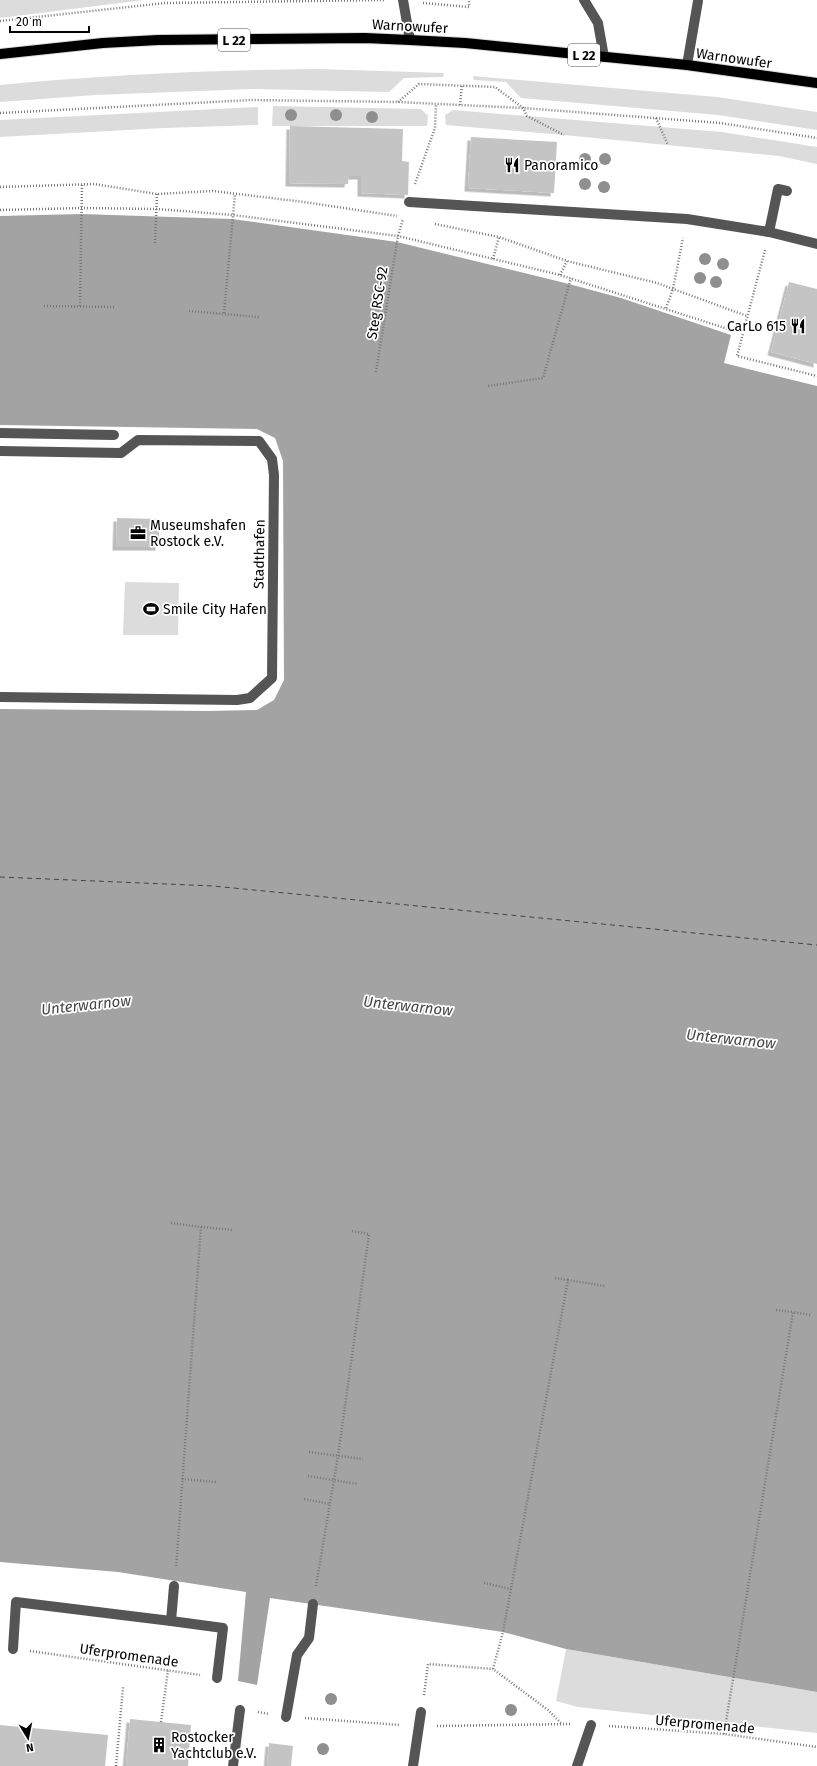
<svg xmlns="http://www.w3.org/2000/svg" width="817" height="1766" viewBox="0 0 817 1766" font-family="'Fira Sans',sans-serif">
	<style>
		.green { fill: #dcdcdc }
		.water { fill: #a3a3a3 }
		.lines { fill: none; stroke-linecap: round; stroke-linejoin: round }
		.ferry { stroke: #444; stroke-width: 1; stroke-dasharray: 5 4; stroke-linecap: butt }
		.building { fill: #c4c4c4; filter: url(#shadow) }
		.major-casing { stroke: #dbdbdb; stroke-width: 12 }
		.path { stroke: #777; stroke-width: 2.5; stroke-dasharray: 1 2; stroke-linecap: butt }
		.minor { stroke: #555; stroke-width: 10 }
		.major { stroke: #000; stroke-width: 10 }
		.tree { fill: #8f8f8f }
		.labels { text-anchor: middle; stroke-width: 3.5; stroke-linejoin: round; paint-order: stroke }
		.shield { fill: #fff; stroke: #4c4c4c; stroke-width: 1 }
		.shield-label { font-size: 13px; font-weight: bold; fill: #000 }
		.street-label { font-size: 14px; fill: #000; stroke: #fff }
		.poi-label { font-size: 14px; fill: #000; stroke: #fff; text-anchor: start }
		.water-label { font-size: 15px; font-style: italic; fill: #444; stroke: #fff }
	</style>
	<defs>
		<filter id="shadow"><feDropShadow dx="-3.5" dy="3.5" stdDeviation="0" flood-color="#0004"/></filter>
	</defs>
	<rect width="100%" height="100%" fill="#fff"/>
	<g class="green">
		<path d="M0,0H144L0,18Z"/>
		<path d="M318,69L444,73L443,77L404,78L389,92L252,89L95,95L0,102V85C106,75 211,70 318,69Z"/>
		<path d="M473,76L717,97L817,112V130L718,115L521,98L506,82L474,80Z"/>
		<path d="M273,106L421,109L428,116L427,126H272Z"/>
		<path d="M258,107V125L164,128L0,137V120Z"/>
		<path d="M453,110L722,132L817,147V164L779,156L564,135L446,125L445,115Z"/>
		<path d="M125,582L179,583L178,635H123Z"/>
		<path d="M566,1649L817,1692V1733L578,1707L556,1701Z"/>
	</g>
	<path class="water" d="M82,214L232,219L397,242L569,284L621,298L731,335L724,363L817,386V1692L566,1649L503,1632L270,1598L257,1685L238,1681L246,1592L118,1572L0,1562V709L206,711L257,710L274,700L284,680L283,461L275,438L257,429L0,425V216Z"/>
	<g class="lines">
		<path class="ferry" d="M0,877L213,886L817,945"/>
	</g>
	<g class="building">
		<path d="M290,126L403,129L402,161L409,162L408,195L361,193V176H349L348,184L289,183Z"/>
		<path d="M471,137L557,142L554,193L468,188Z"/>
		<path d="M789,282L817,289V364L771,352Z"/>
		<path d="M117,518L159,519V547H116Z"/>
		<path d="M130,1719L191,1725L188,1766H126Z"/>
		<path d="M0,1725L108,1735L105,1766H0Z"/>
		<path d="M269,1743L293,1746L291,1766H267Z"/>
	</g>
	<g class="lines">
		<defs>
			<path id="major" d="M0,54L103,43L158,40L365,38L410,40L465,43L687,65L817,83"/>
		</defs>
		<use href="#major" class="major-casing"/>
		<g class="path">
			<path d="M423,3L469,7V0"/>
			<path d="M0,21L165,3L386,0"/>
			<path d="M398,102L419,84L495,87L523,108L527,116L564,135"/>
			<path d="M460,105L462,85"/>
			<path d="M0,113L251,100L398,102L523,108L720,123L817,138"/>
			<path d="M656,118L668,145"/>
			<path d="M415,184L435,128L436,104"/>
			<path d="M0,187L94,184L157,194L213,191L304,202L397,216"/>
			<path d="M0,210L82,208L157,209L233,215L398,236L560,275L728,329"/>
			<path d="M435,224L499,237L567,261L657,283L747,316"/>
			<path d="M155,243L157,194"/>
			<path d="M765,250L737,356L817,376"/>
			<path d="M493,259L499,237"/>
			<path d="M560,275L567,261"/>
			<path d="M44,306L114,307"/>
			<path d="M80,306L82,184"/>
			<path d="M666,308L673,289L683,238"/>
			<path d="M189,311L259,317"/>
			<path d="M224,313L235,194"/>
			<path d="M376,372L398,236L403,219"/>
			<path d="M488,386L543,378L571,278"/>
			<path d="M171,1223L201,1227L176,1568"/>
			<path d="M201,1227L233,1230"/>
			<path d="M555,1278L568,1280"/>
			<path d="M776,1310L793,1312"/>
			<path d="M309,1452L363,1459"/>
			<path d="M308,1476L358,1484"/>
			<path d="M182,1479L216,1482"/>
			<path d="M304,1499L330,1504"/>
			<path d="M484,1583L511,1589"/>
			<path d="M316,1586L338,1456L369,1234L351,1231"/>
			<path d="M30,1651L200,1675"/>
			<path d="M424,1695L428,1664L493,1669"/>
			<path d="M258,1712L269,1714"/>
			<path d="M305,1718L400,1725"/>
			<path d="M161,1722L168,1670"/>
			<path d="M561,1723L548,1710L493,1669L503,1632L568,1280L605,1286"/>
			<path d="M437,1726L572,1724"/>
			<path d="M609,1726L724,1734L817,1747"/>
			<path d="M724,1734L793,1312L811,1315"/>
			<path d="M116,1766L123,1687"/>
		</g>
		<g class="minor">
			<path d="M403,0L410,40"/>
			<path d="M584,0L598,23L604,57"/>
			<path d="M687,65L698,1"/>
			<path d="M409,202L687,219L769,232L817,244"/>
			<path d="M769,232L778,189L787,191"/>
			<path d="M0,433L114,435"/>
			<path d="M0,451L121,453L138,440L259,441L272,459L274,475L272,678L250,698L237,700L0,697"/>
			<path d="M174,1586L171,1621L223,1628L217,1678"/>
			<path d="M13,1649L16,1602L171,1621"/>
			<path d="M286,1717L297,1655L309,1638L313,1604"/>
			<path d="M233,1766L240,1710"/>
			<path d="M413,1766L421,1712"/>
			<path d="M577,1766L591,1725"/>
		</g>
		<use href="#major" class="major"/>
	</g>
	<g class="tree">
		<circle cx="291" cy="115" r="6"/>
		<circle cx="336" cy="115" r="6"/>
		<circle cx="372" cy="117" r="6"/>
		<circle cx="585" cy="159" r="6"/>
		<circle cx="605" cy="159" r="6"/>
		<circle cx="585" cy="184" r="6"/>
		<circle cx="604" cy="187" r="6"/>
		<circle cx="705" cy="259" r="6"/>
		<circle cx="723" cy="264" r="6"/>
		<circle cx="700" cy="278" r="6"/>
		<circle cx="716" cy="282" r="6"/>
		<circle cx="331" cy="1699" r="6"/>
		<circle cx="511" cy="1710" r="6"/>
		<circle cx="323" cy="1749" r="6"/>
	</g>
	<defs>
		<symbol id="restaurant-bare" viewBox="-9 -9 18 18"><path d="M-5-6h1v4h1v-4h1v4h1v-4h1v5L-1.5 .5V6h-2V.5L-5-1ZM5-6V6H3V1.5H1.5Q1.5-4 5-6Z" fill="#000" stroke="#fff" stroke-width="2.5" paint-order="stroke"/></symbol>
		<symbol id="office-bare" viewBox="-9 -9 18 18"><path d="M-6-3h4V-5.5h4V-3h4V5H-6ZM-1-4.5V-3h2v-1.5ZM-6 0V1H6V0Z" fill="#000" stroke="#fff" stroke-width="2.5" paint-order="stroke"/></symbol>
		<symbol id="stadium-bare" viewBox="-9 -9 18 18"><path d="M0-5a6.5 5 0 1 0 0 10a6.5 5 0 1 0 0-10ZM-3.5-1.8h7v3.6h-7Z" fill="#000" stroke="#fff" stroke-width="2.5" paint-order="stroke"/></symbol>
		<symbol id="building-bare" viewBox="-9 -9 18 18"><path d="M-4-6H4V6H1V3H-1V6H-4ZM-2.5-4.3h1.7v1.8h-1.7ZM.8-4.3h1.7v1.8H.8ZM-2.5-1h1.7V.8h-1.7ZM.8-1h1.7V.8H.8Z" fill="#000" stroke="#fff" stroke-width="2.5" paint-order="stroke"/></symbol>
	</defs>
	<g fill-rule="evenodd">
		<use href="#restaurant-bare" x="501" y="154" width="22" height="22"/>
		<use href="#restaurant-bare" x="787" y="315" width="22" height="22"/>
		<use href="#office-bare" x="127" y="522" width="22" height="22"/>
		<use href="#stadium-bare" x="140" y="598" width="22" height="22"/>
		<use href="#building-bare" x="148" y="1734" width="22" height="22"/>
	</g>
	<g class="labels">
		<g class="shield">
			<rect x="218" y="29" width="32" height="22" rx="3"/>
			<rect x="568" y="44" width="32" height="22" rx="3"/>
		</g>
		<g class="shield-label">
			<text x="234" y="45">L 22</text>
			<text x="584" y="60">L 22</text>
		</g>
		<g class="street-label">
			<text transform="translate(410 26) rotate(3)" y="5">Warnowufer</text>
			<text transform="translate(734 58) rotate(8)" y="5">Warnowufer</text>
			<text transform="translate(377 303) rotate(-81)" y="5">Steg RSC-92</text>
			<text transform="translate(259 554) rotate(-89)" y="5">Stadthafen</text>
			<text transform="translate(129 1655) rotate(8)" y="5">Uferpromenade</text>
			<text transform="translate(705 1724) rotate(5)" y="5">Uferpromenade</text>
		</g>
		<g class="poi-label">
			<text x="524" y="170">Panoramico</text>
			<text x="786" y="331" text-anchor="end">CarLo 615</text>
			<text x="150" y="530">Museumshafen<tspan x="150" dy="16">Rostock e.V.</tspan></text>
			<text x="163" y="614">Smile City Hafen</text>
			<text x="171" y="1742">Rostocker<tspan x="171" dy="16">Yachtclub e.V.</tspan></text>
		</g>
		<g class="water-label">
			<text transform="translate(86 1005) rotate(-6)" y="5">Unterwarnow</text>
			<text transform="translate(408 1006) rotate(6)" y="5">Unterwarnow</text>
			<text transform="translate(731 1039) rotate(6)" y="5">Unterwarnow</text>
		</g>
	</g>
	<g transform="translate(28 1738) rotate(170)" stroke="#ffffff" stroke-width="3" paint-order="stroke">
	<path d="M0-3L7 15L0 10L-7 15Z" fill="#000000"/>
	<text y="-6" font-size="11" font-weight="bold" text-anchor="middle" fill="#000000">N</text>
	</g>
	<path d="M10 26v6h79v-6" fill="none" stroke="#000000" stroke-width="2"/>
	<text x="16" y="26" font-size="12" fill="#000000" stroke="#ffffff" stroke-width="3" paint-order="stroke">20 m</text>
</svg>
